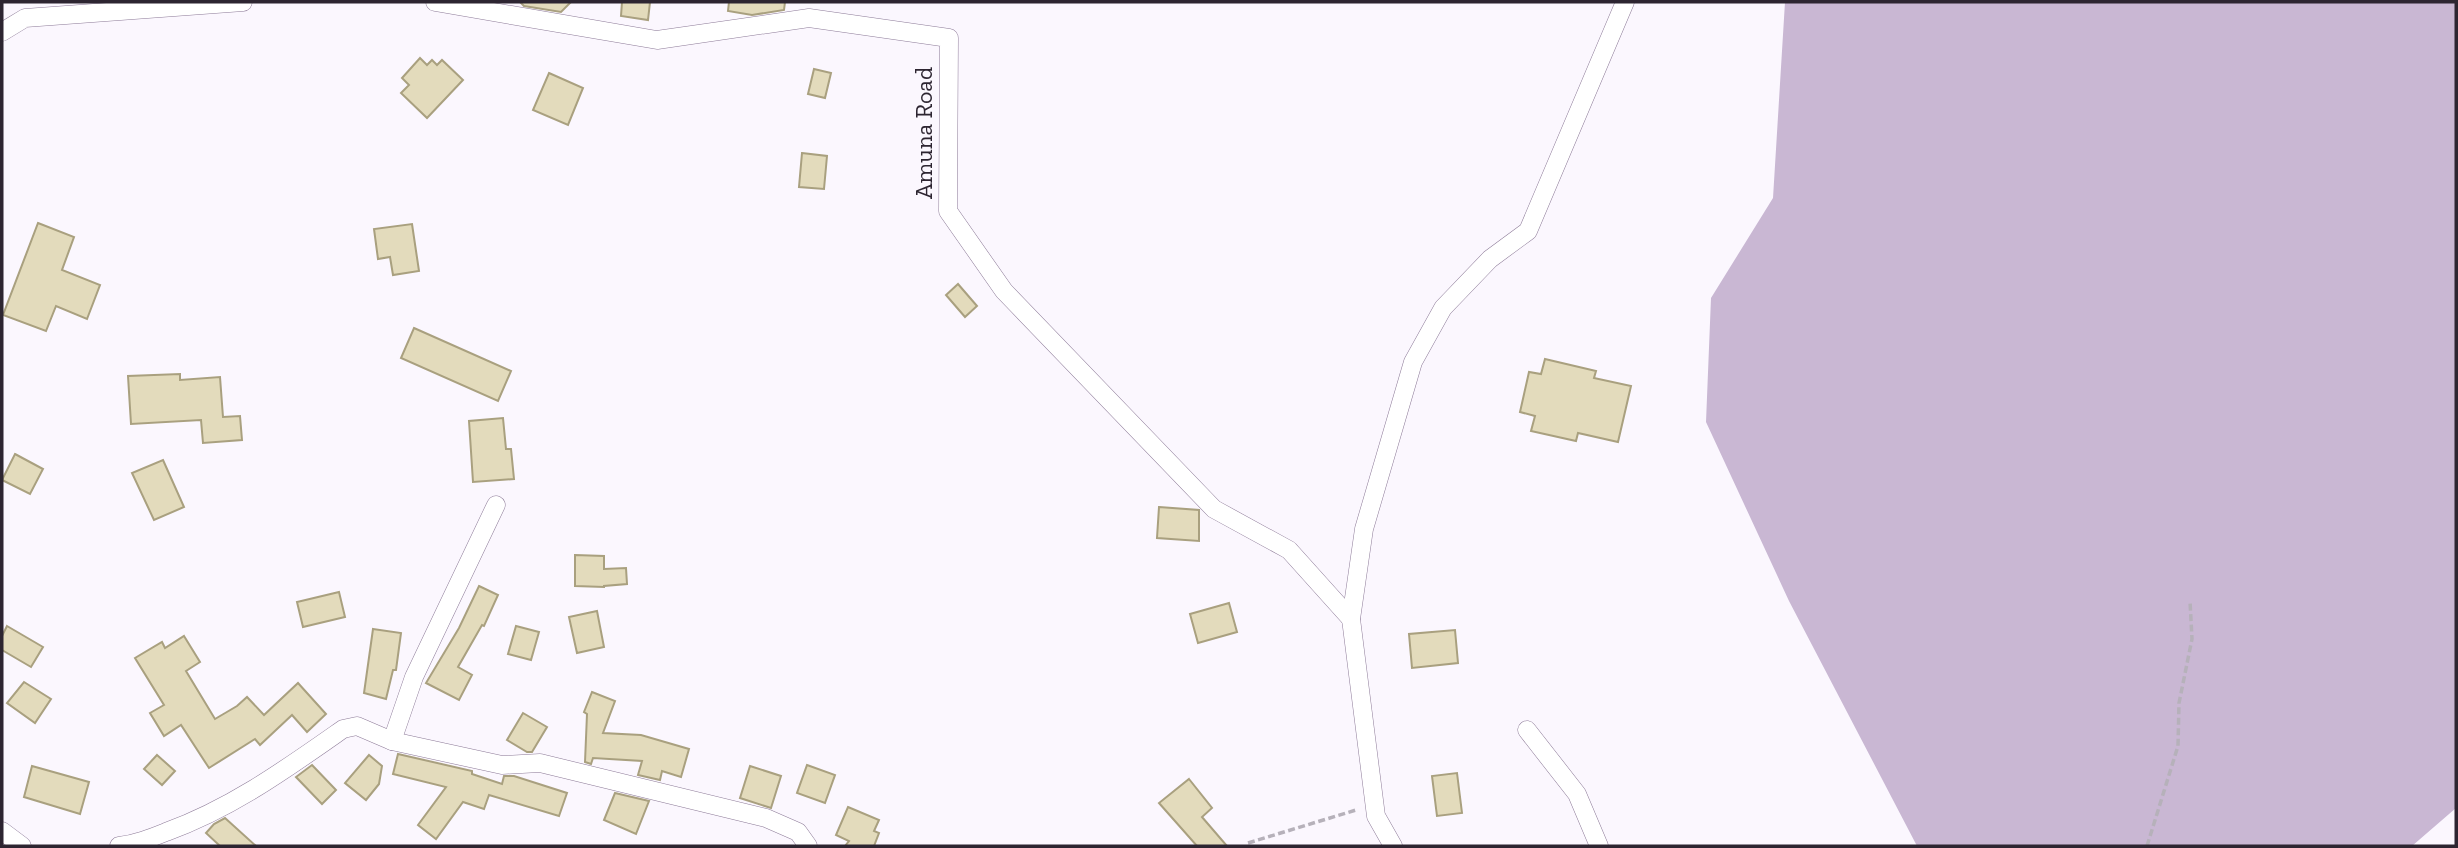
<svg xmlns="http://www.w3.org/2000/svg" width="2458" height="848" viewBox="0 0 2458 848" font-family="'Zilla Slab',serif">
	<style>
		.forest { fill: #c9b7d3 }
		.building { fill: #e3dbbc; stroke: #a9a07f; stroke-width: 2 }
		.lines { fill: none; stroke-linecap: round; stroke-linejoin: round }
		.street-casing { stroke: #8d7b98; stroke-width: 19 }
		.path { stroke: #b6b1ba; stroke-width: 3.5; stroke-dasharray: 7 3.5; stroke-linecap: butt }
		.street { stroke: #fff; stroke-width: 18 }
		.labels { text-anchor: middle; stroke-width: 5; stroke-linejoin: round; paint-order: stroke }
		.street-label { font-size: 24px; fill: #2d2531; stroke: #fbf7fe }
	</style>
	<rect width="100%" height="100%" fill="#fbf7fe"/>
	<path class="forest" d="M1785,2H2456V808L2412,846H1917L1789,601L1706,422L1711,298L1773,198Z"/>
	<g class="building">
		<path d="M520,2H571L561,12L524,6Z"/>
		<path d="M622,2H650L648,20L621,16Z"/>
		<path d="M729,2H785L784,10L752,15L728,11Z"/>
		<path d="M420,58L427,65L432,60L437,65L442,60L463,80L427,118L401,93L409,85L402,78Z"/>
		<path d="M814,69L831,73L825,98L808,94Z"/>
		<path d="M549,73L583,88L568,125L533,110Z"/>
		<path d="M802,153L827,156L824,189L799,187Z"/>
		<path d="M38,223L74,237L62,270L100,285L87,319L56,306L46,331L3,315Z"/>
		<path d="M412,224L419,271L393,275L390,257L378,259L374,229Z"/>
		<path d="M958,284L977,306L965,317L946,295Z"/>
		<path d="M414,328L511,371L498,401L401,358Z"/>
		<path d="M1545,359L1596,371L1594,378L1631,386L1618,442L1578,433L1576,441L1531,431L1535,416L1520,412L1529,372L1541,374Z"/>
		<path d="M180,374V380L220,377L223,417L240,416L242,440L203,443L201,420L131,424L128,376Z"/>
		<path d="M503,418L506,449H511L514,479L473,482L469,421Z"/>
		<path d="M15,454L43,469L30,494L2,480Z"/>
		<path d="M163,460L184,507L154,520L132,473Z"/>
		<path d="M1159,507L1199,510V541L1157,538Z"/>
		<path d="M575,555L604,556V569L626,568L627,584L604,586V587L575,586Z"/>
		<path d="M479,586L498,595L484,626L482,625L458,667L472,675L459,700L426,683L459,628Z"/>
		<path d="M339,592L345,617L303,627L297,602Z"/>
		<path d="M1229,603L1237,632L1198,643L1190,614Z"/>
		<path d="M597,611L604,647L577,653L569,617Z"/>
		<path d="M7,626L43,647L31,667L2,650V636Z"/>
		<path d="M516,626L539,632L531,660L508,654Z"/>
		<path d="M373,629L401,633L396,670H393L386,699L364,693Z"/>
		<path d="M1455,630L1458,663L1412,668L1409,634Z"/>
		<path d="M184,636L200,662L186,671L215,719L237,706L247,697L264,715L298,683L326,714L307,732L292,715L260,745L255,739L209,768L181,725L164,736L150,713L164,705L135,658L162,642L165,648Z"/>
		<path d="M24,682L51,699L35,723L7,703Z"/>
		<path d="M592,692L615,701L603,733L641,735L689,749L681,777L662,771L660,780L638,775L642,761L593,758L591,764L585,762L587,714L584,712Z"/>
		<path d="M523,713L547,727L532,752H527L507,740Z"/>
		<path d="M398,754L472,771V774L502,784L504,776H514L567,793L559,816L489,795L484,809L463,802L436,839L418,825L446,787L393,774Z"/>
		<path d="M157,755L175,771L162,785L144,769Z"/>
		<path d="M369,755L382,766L379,784L366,800L345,783Z"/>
		<path d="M312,765L336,790L322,804L296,777Z"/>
		<path d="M807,765L835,775L825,803L797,793Z"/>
		<path d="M32,766L89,782L80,814L24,797Z"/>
		<path d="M750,766L781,776L771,808L740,798Z"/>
		<path d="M1457,773L1462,813L1437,816L1432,776Z"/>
		<path d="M1189,779L1212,808L1202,817L1227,846H1197L1159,803Z"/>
		<path d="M615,793L649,801L636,834L604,820Z"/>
		<path d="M848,807L879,820L874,831L879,833L874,846H845L849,841L836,835Z"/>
		<path d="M225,818L256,846H220L206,833L214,824Z"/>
	</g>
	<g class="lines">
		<defs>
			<g id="street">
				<path d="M435,2L657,40L809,18L949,38L948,211L1004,291L1214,509L1289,550L1351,619"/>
				<path d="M2,32L25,18L243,2"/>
				<path d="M1527,730L1577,794L1599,846"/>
				<path d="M392,741L414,677L496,505"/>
				<path d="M2,831L22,846"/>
				<path d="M119,846C136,844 151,838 166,832C232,808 286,769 343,729L357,726L392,741L502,765L540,763L766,818L798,832L808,846"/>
				<path d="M1393,846L1376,816L1351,619L1364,529L1413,362L1443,308L1490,259L1528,231L1625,2"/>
			</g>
		</defs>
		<use href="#street" class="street-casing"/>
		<g class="path">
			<path d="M1248,843L1356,810"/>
			<path d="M2147,846L2178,746L2179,703L2192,639L2190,601"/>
		</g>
		<use href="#street" class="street"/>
	</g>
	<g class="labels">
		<g class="street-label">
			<text transform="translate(924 133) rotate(-90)" y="8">Amuna Road</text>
		</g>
	</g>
	<rect width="2458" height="848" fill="none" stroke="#2d2531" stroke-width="7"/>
</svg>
